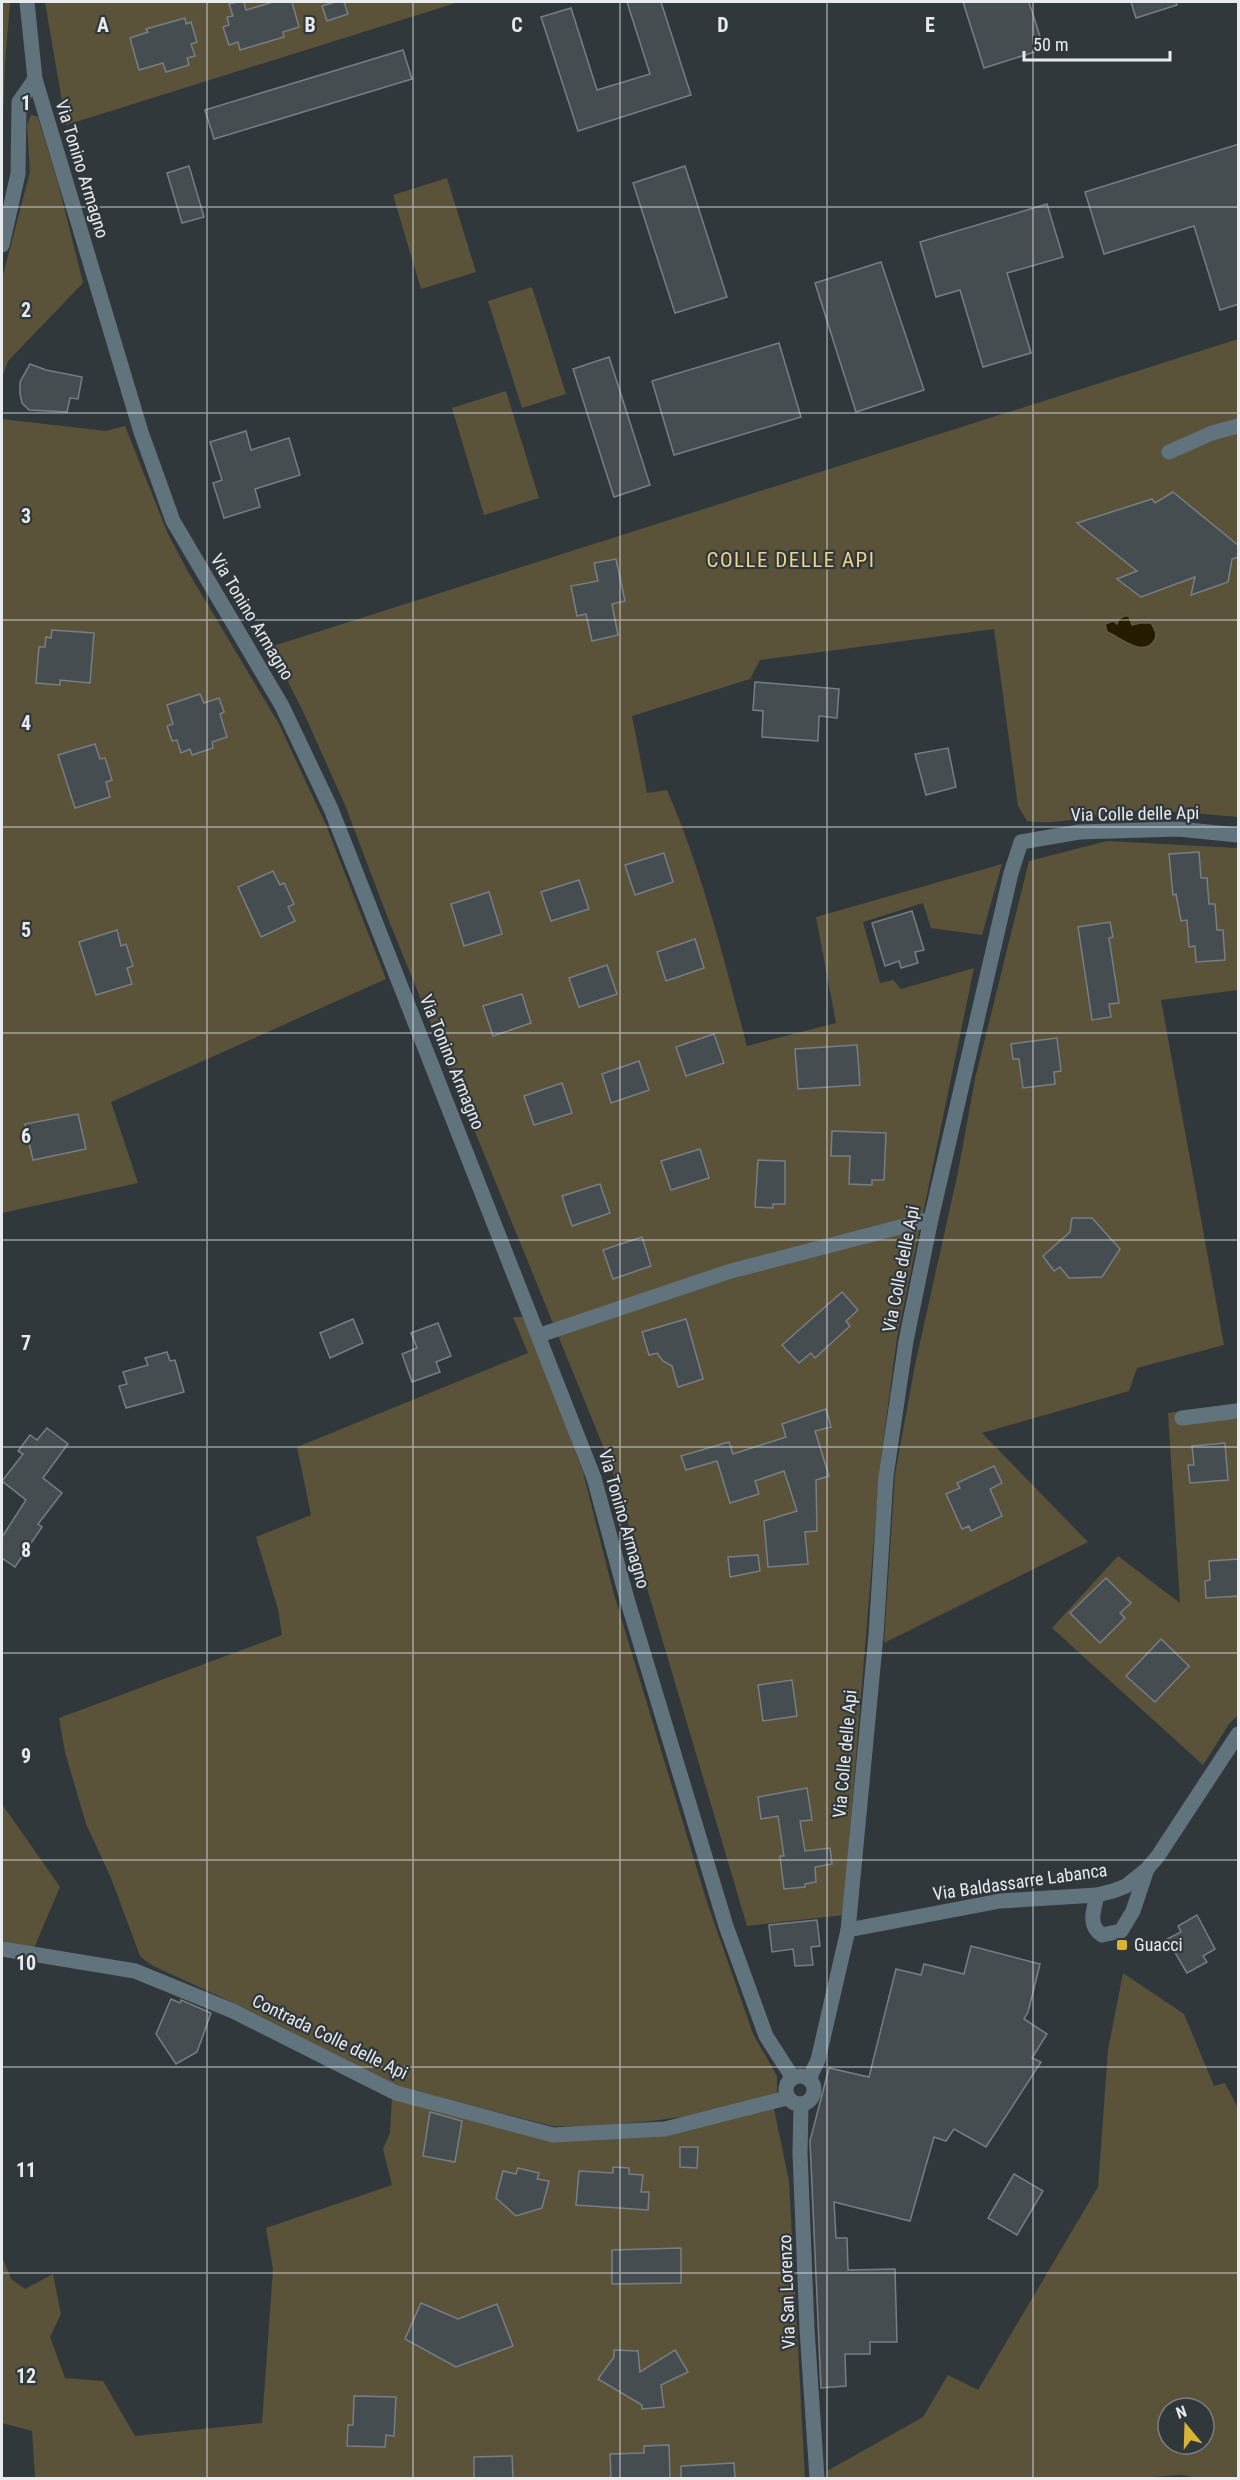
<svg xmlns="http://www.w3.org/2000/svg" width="1240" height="2480" viewBox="0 0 1240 2480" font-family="'Roboto Condensed',sans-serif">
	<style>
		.green { fill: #5b523a; fill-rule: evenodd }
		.water { fill: #251c00; stroke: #5f5a47; stroke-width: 1.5 }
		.building { fill: #464d51; stroke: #777f84; stroke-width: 1.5 }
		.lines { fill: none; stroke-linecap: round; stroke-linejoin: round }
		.minor { stroke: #61747e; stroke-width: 15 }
		.tertiary { stroke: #61747e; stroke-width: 15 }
		.grid { fill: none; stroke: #e7ebee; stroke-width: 1.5; stroke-opacity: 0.55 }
		.poi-dot { fill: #d9b334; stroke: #31383c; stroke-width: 2 }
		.labels { text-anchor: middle; stroke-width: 4.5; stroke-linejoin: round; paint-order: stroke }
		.street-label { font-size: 18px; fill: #e7ebee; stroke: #31383c }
		.poi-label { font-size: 18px; fill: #e7ebee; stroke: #31383c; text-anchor: start }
		.quarter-label { font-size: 21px; letter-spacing: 1.5px; fill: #efd589; stroke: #31383c }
		.grid-label { font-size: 20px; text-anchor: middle; font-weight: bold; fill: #e7ebee; stroke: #31383c; stroke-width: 4.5; stroke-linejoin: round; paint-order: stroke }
	</style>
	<rect width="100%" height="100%" fill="#31383c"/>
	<g class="green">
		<path d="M2,2H10L5,63L2,159Z"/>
		<path d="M45,2H459L66,125Z"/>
		<path d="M31,115L38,117L58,183L83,283L8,361L2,378V279L30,172L27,125Z"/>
		<path d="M447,178L476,272L421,289L393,195Z"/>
		<path d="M532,287L566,394L522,408L488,301Z"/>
		<path d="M1238,339V817C1199,814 1158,809 1118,812C1088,815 1058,826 1027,821L1018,806L994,629L760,660L750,679L632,716L647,793L667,790C703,873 724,960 747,1046L836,1023L816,917L1002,864L982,935L931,928L923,903L863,922L880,983L893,980L901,989L974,968L897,1338L880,1465L843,1915L747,1926L610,1463L389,921L345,805L302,709L270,647ZM1117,624L1136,626L1137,648L1107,632Z"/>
		<path d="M506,391L539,498L484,515L452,408Z"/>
		<path d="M2,419L106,431L125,426L168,534L187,570L279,724L326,825L386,979L111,1102L138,1183L2,1213Z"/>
		<path d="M1107,841L1238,848V990L1161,1000L1224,1345L1137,1368L1129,1391L982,1433L1088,1542L884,1643L895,1474L915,1365L958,1172L975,1079L1029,861Z"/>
		<path d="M513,1317H525L583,1472L613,1591L706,1899L753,2034L777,2076V2093L695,2115L659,2120L593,2127L552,2126L400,2087L234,2003L151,1965L140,1956L111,1878L86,1824L65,1752L59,1718L282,1635L278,1609L256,1537L311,1515L297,1447L528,1353Z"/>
		<path d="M1238,1403V1715L1229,1724L1203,1765L1052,1628L1118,1556L1180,1603L1168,1413Z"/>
		<path d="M2,1804L60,1887L34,1948L2,1941Z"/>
		<path d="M1123,1973L1184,2014L1214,2086L1225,2083L1238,2108V2478H1197L1182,2475L1138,2478H828L827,2471L923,2417L948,2375L978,2390L1098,2187L1108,2050ZM1168,2408H1204V2444H1168Z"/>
		<path d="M392,2096L553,2137L667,2132L774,2109L789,2181L805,2478H35L32,2431L2,2423V2256L11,2279L25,2289L53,2274L61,2314L50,2337L65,2378L103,2381L135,2436L262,2423L273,2269L266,2228L392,2185L383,2149L390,2133Z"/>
	</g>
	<path class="water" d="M1124,616H1129L1132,625L1140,623H1151C1155,629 1158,635 1154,641C1143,658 1120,637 1107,632L1105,624L1113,621L1117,624L1119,619Z"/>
	<g class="building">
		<path d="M237,2H244L246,10L273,2H292L299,27L283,32L284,37L240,50L238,42L229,45L223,27L229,25L227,17L233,16L229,4Z"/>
		<path d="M335,2H344L348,14L327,21L322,6Z"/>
		<path d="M627,2H661L691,95L578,131L541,17L571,8L597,90L650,74Z"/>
		<path d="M963,2H1029L1044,49L984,68Z"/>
		<path d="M1131,2H1176L1177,5L1136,18Z"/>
		<path d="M185,18L186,24L191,22L197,42L191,44L195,56L187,58L189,65L166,72L163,63L139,70L130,38L148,32L146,29Z"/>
		<path d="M403,50L412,79L214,139L205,110Z"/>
		<path d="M1239,144V304L1220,310L1194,226L1104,254L1085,192Z"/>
		<path d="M189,166L204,217L182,223L167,173Z"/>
		<path d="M685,166L727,297L675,313L633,183Z"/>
		<path d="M1047,204L1063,257L1007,273L1031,353L983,367L960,290L936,297L920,242Z"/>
		<path d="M881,262L924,390L856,412L815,283Z"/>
		<path d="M779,343L801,417L674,455L652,381Z"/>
		<path d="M609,357L650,485L614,497L573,369Z"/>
		<path d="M30,364L46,370L82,377L78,399L70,398L67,412L29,410L22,403L20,394V382Z"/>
		<path d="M246,431L251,450L289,438L300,475L255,489L260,507L224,518L213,483L222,480L210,442Z"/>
		<path d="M1173,492L1239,546V557L1232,559L1228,582L1191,595L1195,577L1141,597L1117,579L1137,571L1077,523L1152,499L1155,503Z"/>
		<path d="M616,559L625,601L612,604L618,635L592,641L586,614L577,616L571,586L598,581L594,563Z"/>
		<path d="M52,630L94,633L90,683L60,680V685L36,683L39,647H45L46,637L51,638Z"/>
		<path d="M755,682L839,689L837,718L819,716L818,741L762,737L763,711L753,710Z"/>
		<path d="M200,694L204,703L219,698L224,712L220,714L227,737L212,742L213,748L192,755L190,749L181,753L177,740L172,741L167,726L173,724L167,705Z"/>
		<path d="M95,744L100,759L105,758L112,780L106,782L110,797L75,808L58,755Z"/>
		<path d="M948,748L956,787L926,795L915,754Z"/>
		<path d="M1199,852L1201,878H1207L1209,904H1215L1217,930H1223L1225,960L1196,962L1195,946L1189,947L1187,920L1181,921L1176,894L1173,895L1169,854Z"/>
		<path d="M664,853L673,882L635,895L625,865Z"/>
		<path d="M273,871L280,885L284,883L294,904L288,907L295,921L261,937L238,887Z"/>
		<path d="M579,880L589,909L551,921L541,892Z"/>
		<path d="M489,892L502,934L464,946L451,904Z"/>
		<path d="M912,911L924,950L915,952L918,963L901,968L899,961L885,966L872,923Z"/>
		<path d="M1110,922L1113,937L1109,938L1119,1003L1109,1004L1111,1017L1092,1020L1078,927Z"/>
		<path d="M117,930L121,946L126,944L133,966L127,968L132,984L96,995L79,942Z"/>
		<path d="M695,939L704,968L666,981L657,952Z"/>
		<path d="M607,965L617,994L579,1007L569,978Z"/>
		<path d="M522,994L531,1023L493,1036L483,1006Z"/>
		<path d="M714,1034L724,1063L686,1076L676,1047Z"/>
		<path d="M1057,1038L1061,1071L1054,1072L1055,1084L1023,1088L1019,1059H1013L1011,1044Z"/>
		<path d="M857,1045L860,1085L798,1089L795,1049Z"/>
		<path d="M639,1061L649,1090L611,1103L602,1074Z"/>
		<path d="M562,1083L572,1113L534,1125L524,1096Z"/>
		<path d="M78,1114L86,1149L33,1160L25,1124Z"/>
		<path d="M832,1131L886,1133L884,1180H872V1185L849,1184L850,1156H831Z"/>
		<path d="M700,1149L709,1178L671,1190L661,1161Z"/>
		<path d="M758,1160L785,1161V1204H773V1208L755,1207Z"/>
		<path d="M600,1184L610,1213L572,1226L562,1196Z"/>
		<path d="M1072,1218H1092L1120,1249L1102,1277L1069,1278L1060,1267L1054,1271L1043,1256L1070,1232Z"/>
		<path d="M642,1237L651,1266L613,1279L603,1250Z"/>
		<path d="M842,1292L858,1310L846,1321L850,1326L815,1358L811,1353L799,1363L782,1345Z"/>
		<path d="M353,1319L363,1343L330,1358L320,1333Z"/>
		<path d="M686,1319L703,1379L678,1387L672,1366L663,1361L657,1353L649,1355L642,1332Z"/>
		<path d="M438,1323L451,1356L436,1362L440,1372L412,1382L402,1354L417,1348L411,1333Z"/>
		<path d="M167,1352L170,1361L175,1360L184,1392L126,1408L119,1386L127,1384L123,1372L148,1365L145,1358Z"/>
		<path d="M826,1409L831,1427L815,1431L829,1476L816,1480L817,1531L805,1532L808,1564L768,1567L764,1521L797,1511L784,1471L755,1481L759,1494L730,1503L717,1461L686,1470L681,1456L729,1442L733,1454L786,1437L782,1424Z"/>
		<path d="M47,1428L68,1444L43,1478L62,1493L38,1524L42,1527L15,1567L2,1558V1537L26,1500L2,1481L23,1454L18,1451L30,1435L37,1440Z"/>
		<path d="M1225,1443L1228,1480L1190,1483L1188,1465H1194L1192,1446Z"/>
		<path d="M994,1466L1002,1483L990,1489L1002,1516L971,1531L969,1526L962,1529L946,1494L960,1488L957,1483Z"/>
		<path d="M758,1555L760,1571L730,1577L728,1557Z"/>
		<path d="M1239,1559V1596L1206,1598L1205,1581L1210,1580L1209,1561Z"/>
		<path d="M1106,1578L1131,1603L1120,1613L1125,1618L1100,1643L1070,1613Z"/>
		<path d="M1161,1639L1189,1666L1155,1702L1126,1676Z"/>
		<path d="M792,1680L797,1716L763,1721L758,1685Z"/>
		<path d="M807,1788L812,1820L800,1821L805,1851L830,1848L832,1864L815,1867L816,1882L805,1884V1887L784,1889L780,1856H784L778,1816L761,1819L758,1797Z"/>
		<path d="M1197,1915L1215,1949L1203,1956L1207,1962L1187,1973L1167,1939L1181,1932L1178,1926Z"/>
		<path d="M817,1920L820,1946L811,1947L813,1965L795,1966L793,1949L772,1952L769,1925Z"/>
		<path d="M971,1946L1040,1964L1028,2012L1024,2019L1047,2034L1032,2058L1041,2062L986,2147L954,2129L946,2141L934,2137L910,2221L834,2202L836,2238H847L848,2270L895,2269L897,2342H870V2354H845L846,2386L821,2388L810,2141L829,2068L869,2077L896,1969L921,1975L924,1964L964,1974Z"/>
		<path d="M171,1999L180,2003L181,2000L211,2013L197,2052L176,2064L156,2034Z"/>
		<path d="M430,2112L462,2121L455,2162L423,2156Z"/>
		<path d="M680,2147H698L697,2168L680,2167Z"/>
		<path d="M613,2167L629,2168V2174L643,2175L641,2192H649L648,2210L576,2205L579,2171L613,2173Z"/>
		<path d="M518,2168L539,2173L537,2179L549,2181L542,2208L516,2216L496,2198L503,2171L516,2174Z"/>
		<path d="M1014,2174L1043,2191L1017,2235L988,2218Z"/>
		<path d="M681,2248V2283L612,2284V2250Z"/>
		<path d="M421,2303L458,2319L497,2304L513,2346L456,2367L405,2339Z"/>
		<path d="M614,2350L638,2351L640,2372L675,2350L688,2372L661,2385L664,2407L642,2409V2405L598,2379L614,2357Z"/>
		<path d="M354,2396L396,2397L394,2436L386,2435L385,2447L347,2446L348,2425H353Z"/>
		<path d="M669,2445L670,2478H611L610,2454L644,2453V2446Z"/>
		<path d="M512,2456L513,2478H474V2457Z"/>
		<path d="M734,2463L735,2478H681V2466Z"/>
	</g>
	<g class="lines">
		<g class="minor">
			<path d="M2,245L18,174L19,102L35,79"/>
			<path d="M1169,452L1212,433L1238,426"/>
			<path d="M540,1335L731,1271L931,1219"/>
			<path d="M1182,1418L1238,1411"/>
			<path d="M1097,1895C1094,1910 1087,1925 1102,1935L1121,1931L1133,1911L1147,1869"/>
			<path d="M848,1930L876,1635L886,1476L906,1341L931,1219L1011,873L1021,842L1079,832L1178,829L1238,835"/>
			<path d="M2,1949L135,1971L233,2011L396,2093L553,2135L665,2129L787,2098"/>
			<path d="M809,2079L818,2060L848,1930L1000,1901L1097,1895L1113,1891L1126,1886L1147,1869L1158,1856L1238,1734"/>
		</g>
		<g class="tertiary">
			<path d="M27,2L35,79L141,432L173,521L282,706L331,809L594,1478L627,1599L726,1926L766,2036L793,2078"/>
			<circle cx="800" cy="2090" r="14"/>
			<path d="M801,2104L800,2153L807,2329L817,2478"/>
		</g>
	</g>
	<path class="grid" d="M207,2V2478M413,2V2478M620,2V2478M827,2V2478M1033,2V2478M2,207H1238M2,413H1238M2,620H1238M2,827H1238M2,1033H1238M2,1240H1238M2,1447H1238M2,1653H1238M2,1860H1238M2,2067H1238M2,2273H1238"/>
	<rect class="poi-dot" x="1116" y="1939" width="12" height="12" rx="3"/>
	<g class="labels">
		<g class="street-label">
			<text transform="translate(82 169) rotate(73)" y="6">Via Tonino Armagno</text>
			<text transform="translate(252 617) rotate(59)" y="6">Via Tonino Armagno</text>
			<text transform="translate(1135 814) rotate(-1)" y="6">Via Colle delle Api</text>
			<text transform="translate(452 1062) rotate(68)" y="6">Via Tonino Armagno</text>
			<text transform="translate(901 1269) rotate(-79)" y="6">Via Colle delle Api</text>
			<text transform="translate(624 1519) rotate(74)" y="6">Via Tonino Armagno</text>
			<text transform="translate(845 1754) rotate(-85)" y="6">Via Colle delle Api</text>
			<text transform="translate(1020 1882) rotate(-8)" y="6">Via Baldassarre Labanca</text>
			<text transform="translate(330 2037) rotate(26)" y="6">Contrada Colle delle Api</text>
			<text transform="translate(787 2292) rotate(-92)" y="6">Via San Lorenzo</text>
		</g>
		<g class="poi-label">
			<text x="1134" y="1951">Guacci</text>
		</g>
		<g class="quarter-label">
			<text x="791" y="567">COLLE DELLE API</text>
		</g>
	</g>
	<g class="grid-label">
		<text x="103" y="32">A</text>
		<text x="310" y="32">B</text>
		<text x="517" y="32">C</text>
		<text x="723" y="32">D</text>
		<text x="930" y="32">E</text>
		<text x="26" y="110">1</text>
		<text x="26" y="317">2</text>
		<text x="26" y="523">3</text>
		<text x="26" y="730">4</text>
		<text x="26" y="937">5</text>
		<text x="26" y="1143">6</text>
		<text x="26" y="1350">7</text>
		<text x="26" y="1557">8</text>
		<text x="26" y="1763">9</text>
		<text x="26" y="1970">10</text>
		<text x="26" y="2177">11</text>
		<text x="26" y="2383">12</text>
	</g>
	<rect width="1240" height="2480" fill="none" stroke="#e7ebee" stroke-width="6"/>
	<g transform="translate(1186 2426) rotate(341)"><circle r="28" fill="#31383c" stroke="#7a8083" stroke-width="1.5"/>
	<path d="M0-4.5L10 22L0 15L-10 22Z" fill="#d9b334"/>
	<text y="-9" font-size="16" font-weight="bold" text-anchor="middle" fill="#e7ebee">N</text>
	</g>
	<path d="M1024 51v9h146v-9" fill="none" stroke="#e7ebee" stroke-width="3"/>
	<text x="1033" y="51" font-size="18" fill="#e7ebee" stroke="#31383c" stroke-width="4.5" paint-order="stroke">50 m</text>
</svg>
